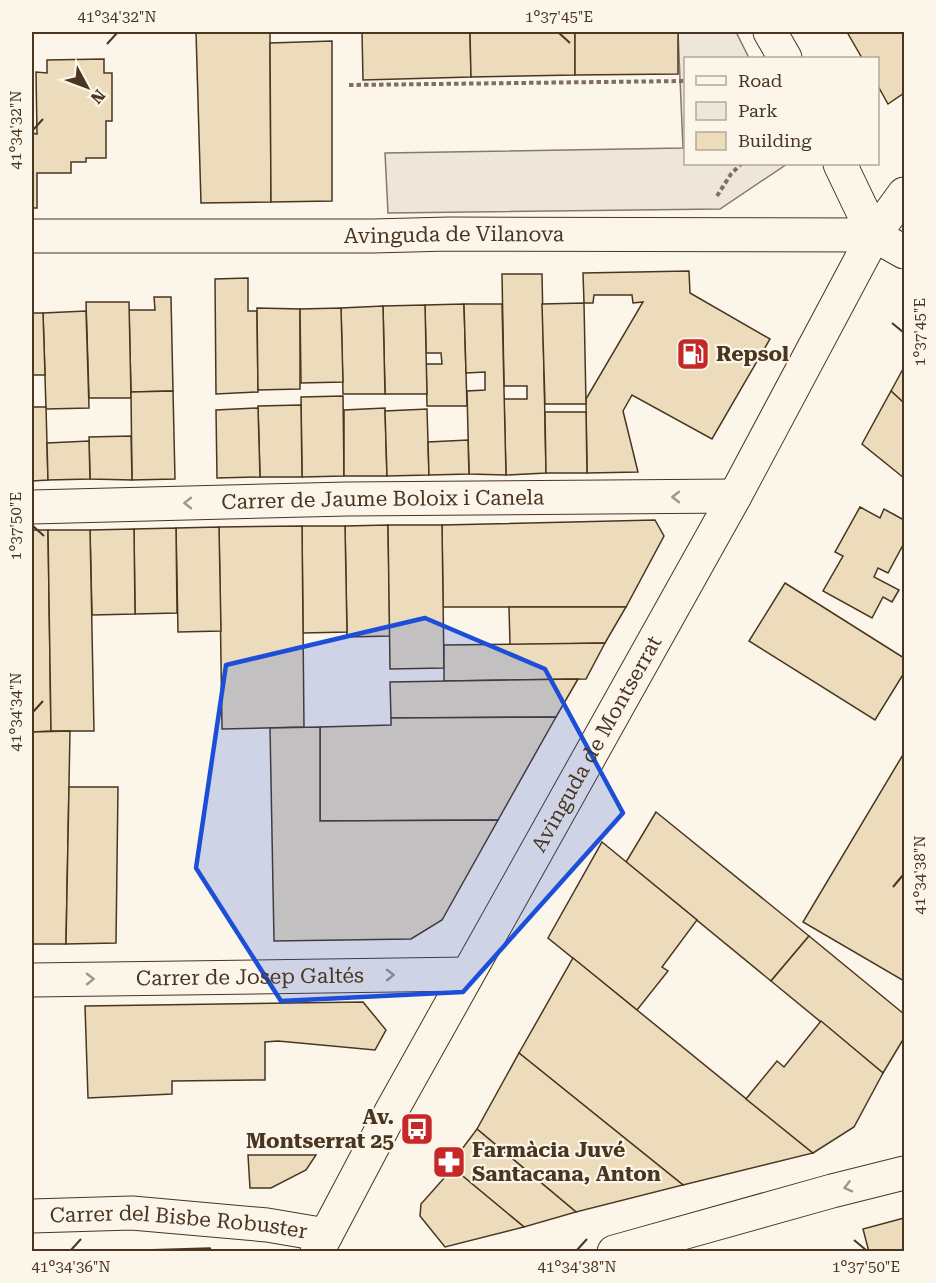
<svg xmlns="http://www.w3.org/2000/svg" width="936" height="1283" viewBox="0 0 936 1283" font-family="'Roboto Serif',serif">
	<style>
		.green { fill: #ede6d9; stroke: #887966; stroke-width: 1.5 }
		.building { fill: #ecdcbc; stroke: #4a3520; stroke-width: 1.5 }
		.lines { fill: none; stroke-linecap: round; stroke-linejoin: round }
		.street-casing { stroke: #4a3520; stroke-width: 35 }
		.secondary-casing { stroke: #4a3520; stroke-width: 35 }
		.path { stroke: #7f6f5c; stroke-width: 4; stroke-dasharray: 4.5 3; stroke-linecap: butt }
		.street { stroke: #fbf6e9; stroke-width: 33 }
		.secondary { stroke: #fbf6e9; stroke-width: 33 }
		.oneway { stroke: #a29684 }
		.marked { fill: #1d4ed8; fill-opacity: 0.2; stroke: #1d4ed8; stroke-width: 4.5; stroke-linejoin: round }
		.ticks { fill: none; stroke: #4a3520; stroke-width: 2 }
		.labels { text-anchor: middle; stroke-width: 4.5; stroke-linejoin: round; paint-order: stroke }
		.street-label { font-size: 21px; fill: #4a3520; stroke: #fbf6e9 }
		.poi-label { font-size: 21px; font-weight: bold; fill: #4a3520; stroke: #fbf6e9; text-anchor: start }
		.neatline { fill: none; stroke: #4a3520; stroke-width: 2 }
		.ticks-label { font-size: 15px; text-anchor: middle; fill: #4a3520 }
	</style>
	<rect width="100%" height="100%" fill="#fbf6e9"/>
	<path class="green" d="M678,32H736L749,58H686V164H787L720,209L388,213L385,153L683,148Z"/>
	<g class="building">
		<path d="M196,32H270L271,202L201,203Z"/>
		<path d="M362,32H470L471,77L363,80Z"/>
		<path d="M470,32H575V75L471,77Z"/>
		<path d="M575,32H678V74L575,75Z"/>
		<path d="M847,32H904V93L888,104L878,86V58H862Z"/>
		<path d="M332,41V201L271,202L270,43Z"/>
		<path d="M104,59V73H112V121H106V158H86V162H71V173H37V208H32V133L37,134L36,72L47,73V60Z"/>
		<path d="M689,271L690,293L770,339L712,439L632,395L623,411L638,472L587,473L586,399L643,302L633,303L632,295H594L593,303H584L583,273Z"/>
		<path d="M502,274H542L546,473L506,475L504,399H527V386H504Z"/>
		<path d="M248,278V311H257L258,392L216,394L215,279Z"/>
		<path d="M154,297H171L173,391L131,392L129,310H155Z"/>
		<path d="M86,302H129L131,398H89Z"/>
		<path d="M584,303L586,404H545L542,304Z"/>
		<path d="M464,304L467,406H427L426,364H442L441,353H426L425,305Z"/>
		<path d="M464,304H502L506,475L469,474L467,391L485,390V372L466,373Z"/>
		<path d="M425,305L427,394H385L383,306Z"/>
		<path d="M383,306L385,394H343L341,308Z"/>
		<path d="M257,308L300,309V389L258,390Z"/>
		<path d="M341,308L343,382L301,383L300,309Z"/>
		<path d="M86,311L89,408L46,409L43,313Z"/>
		<path d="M32,313H43L45,375H32Z"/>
		<path d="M904,367V403L891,391Z"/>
		<path d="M173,391L175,479L132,480L131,392Z"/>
		<path d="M891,391L904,403V478L862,444Z"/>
		<path d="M343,396L344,476L302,477L301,397Z"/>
		<path d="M301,405L302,477H260L258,406Z"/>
		<path d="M32,407H46L48,480L32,481Z"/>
		<path d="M258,408L260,477L217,478L216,410Z"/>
		<path d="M385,408L387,476H344V410Z"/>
		<path d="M427,409L429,475L387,476L385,411Z"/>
		<path d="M545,412H586L587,473H546Z"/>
		<path d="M131,436L132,480L90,479L89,437Z"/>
		<path d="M468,440L469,474L429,475L428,442Z"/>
		<path d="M89,441L90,479L48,480L47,443Z"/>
		<path d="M860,507L880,518L884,509L904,520V543L888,573L878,568L874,577L899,590L892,602L883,597L872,618L823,591L843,556L835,552Z"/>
		<path d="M655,520L664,536L626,607H443L442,525Z"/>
		<path d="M388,525L390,636L347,637L345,526Z"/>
		<path d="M388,525H442L444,668L390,669Z"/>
		<path d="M302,526H345L347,632L303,633Z"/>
		<path d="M302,526L304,727L222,729L219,527Z"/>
		<path d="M219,527L221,631L178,632L176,528Z"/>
		<path d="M176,528L177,613L135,614L134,529Z"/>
		<path d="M134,529L135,614L92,615L90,530Z"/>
		<path d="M32,530H48L51,731L32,732Z"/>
		<path d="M48,530H90L94,731H51Z"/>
		<path d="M785,583L904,658V673L875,720L749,641Z"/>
		<path d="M509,607H626L605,643L510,645Z"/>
		<path d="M605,643L586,679L444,681V645Z"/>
		<path d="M578,679L556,717L391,718L390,682Z"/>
		<path d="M556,717L498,820L320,821V727L391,725V718Z"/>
		<path d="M320,727V821L498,820L442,920L411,939L274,941L270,728Z"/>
		<path d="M70,731L66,944H32V732Z"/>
		<path d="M904,753V981L803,922Z"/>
		<path d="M69,787H118L116,943L66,944Z"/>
		<path d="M656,812L809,936L771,981L626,862Z"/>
		<path d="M602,842L697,920L662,967L668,971L637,1010L548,938Z"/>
		<path d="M809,936L904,1014V1038L883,1073L771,981Z"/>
		<path d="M573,958L813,1153L683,1185L519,1053Z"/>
		<path d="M363,1002L386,1030L375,1050L278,1041L265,1042V1080L172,1081V1094L88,1098L85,1006Z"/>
		<path d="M821,1021L883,1073L854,1127L813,1153L746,1099L777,1061L784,1067Z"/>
		<path d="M519,1053L683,1185L576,1212L477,1129Z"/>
		<path d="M477,1129L576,1212L524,1227L453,1168L450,1165Z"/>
		<path d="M248,1155H316L306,1170L271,1188H250Z"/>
		<path d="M453,1168L524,1227L445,1247L420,1216L421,1204Z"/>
		<path d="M904,1218V1252H869L863,1229Z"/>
		<path d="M210,1248L212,1252H75Z"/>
	</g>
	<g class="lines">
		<defs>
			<g id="street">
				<path d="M770,32L785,58"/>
				<path d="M840,164L874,235"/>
				<path id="s1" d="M32,236H373L449,234L874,235L904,252"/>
				<path id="s2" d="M32,507L347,499L735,496"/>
				<path id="s3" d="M32,980L467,974"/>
				<path id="s4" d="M32,1216L132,1213L267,1225L326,1235"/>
				<path d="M614,1252L832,1191L904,1173"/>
			</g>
			<g id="secondary">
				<path id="s5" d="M317,1252L392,1110L735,496L874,235L904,194"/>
			</g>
		</defs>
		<use href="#street" class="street-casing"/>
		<use href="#secondary" class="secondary-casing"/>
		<g class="path">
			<path d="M349,85L686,81"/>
			<path d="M717,196L731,174L741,164"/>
		</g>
		<use href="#street" class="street"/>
		<use href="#secondary" class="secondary"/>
	</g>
	<defs><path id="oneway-chevron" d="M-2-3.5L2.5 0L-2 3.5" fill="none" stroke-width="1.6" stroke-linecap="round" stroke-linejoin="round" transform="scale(1.5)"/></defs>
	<g class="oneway">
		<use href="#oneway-chevron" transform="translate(676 497) rotate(180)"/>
		<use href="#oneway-chevron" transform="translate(188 503) rotate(179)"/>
		<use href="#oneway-chevron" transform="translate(390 975) rotate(-1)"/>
		<use href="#oneway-chevron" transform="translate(90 979) rotate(-1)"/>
		<use href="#oneway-chevron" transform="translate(848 1187) rotate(166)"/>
	</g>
	<path class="marked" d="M425,618L545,669L623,813L463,992L281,1001L196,868L226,665Z"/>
	<path class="ticks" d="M559,33L570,43M107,44L117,33M33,130L43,119M892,323L903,332M33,526L44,536M33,712L43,701M893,887L903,875M854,1240L866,1250M71,1250L81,1239M577,1250L587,1239"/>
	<defs>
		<symbol id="fuel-square" viewBox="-11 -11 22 22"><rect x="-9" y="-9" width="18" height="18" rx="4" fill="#c62828" stroke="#fbf6e9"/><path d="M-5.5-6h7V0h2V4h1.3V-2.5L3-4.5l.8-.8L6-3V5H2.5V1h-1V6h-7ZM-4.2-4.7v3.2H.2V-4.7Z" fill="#fff"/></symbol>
		<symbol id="bus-square" viewBox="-11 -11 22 22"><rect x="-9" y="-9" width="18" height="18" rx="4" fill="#c62828" stroke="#fbf6e9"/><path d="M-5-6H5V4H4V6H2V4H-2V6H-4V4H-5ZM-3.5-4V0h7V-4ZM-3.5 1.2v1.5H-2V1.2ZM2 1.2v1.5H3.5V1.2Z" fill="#fff"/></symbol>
		<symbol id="pharmacy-square" viewBox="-11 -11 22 22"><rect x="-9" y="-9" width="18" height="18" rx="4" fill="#c62828" stroke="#fbf6e9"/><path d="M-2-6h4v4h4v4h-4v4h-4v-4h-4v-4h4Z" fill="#fff"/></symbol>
	</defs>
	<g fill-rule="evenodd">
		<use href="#fuel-square" x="674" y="335" width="38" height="38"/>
		<use href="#bus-square" x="398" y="1110" width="38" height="38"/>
		<use href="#pharmacy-square" x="430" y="1143" width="38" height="38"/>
	</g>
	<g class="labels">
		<g class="street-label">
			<text dy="7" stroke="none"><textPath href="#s1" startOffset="422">Avinguda de Vilanova</textPath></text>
			<text dy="7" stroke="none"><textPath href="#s2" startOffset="351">Carrer de Jaume Boloix i Canela</textPath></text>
			<text dy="7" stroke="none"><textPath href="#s5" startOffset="580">Avinguda de Montserrat</textPath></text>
			<text dy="7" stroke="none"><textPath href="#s3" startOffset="218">Carrer de Josep Galtés</textPath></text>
			<text dy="7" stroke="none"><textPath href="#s4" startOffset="147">Carrer del Bisbe Robuster</textPath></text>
		</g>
		<g class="poi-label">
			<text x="716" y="361">Repsol</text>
			<text x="394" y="1124" text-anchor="end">Av.<tspan x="394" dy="24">Montserrat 25</tspan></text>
			<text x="472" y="1157">Farmàcia Juvé<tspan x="472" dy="24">Santacana, Anton</tspan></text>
		</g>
	</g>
	<rect width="936" height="1283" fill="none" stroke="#fbf6e9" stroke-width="66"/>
	<rect x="684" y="57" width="195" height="108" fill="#fbf6e9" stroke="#b4a999" stroke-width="1.5"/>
	<rect x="696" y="76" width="30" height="9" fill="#fbf6e9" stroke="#b4a999" stroke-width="1.5"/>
	<text x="738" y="87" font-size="18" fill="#4a3520">Road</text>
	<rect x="696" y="102" width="30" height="18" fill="#ede6d9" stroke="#b4a999" stroke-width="1.5"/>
	<text x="738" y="117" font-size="18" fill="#4a3520">Park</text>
	<rect x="696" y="132" width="30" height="18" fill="#ecdcbc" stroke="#b4a999" stroke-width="1.5"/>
	<text x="738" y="147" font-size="18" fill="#4a3520">Building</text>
	<g transform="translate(87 87) rotate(131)" stroke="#fbf6e9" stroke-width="4.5" paint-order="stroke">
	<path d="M0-4.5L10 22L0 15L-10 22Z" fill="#4a3520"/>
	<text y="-9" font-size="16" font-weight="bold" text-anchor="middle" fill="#4a3520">N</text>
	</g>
	<rect x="33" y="33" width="870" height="1217" class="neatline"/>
	<g class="ticks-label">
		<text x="117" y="22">41°34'32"N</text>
		<text x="559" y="22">1°37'45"E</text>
		<text transform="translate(16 130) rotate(-90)" y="5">41°34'32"N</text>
		<text transform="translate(920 332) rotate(-90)" y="5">1°37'45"E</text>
		<text transform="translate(16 526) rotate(-90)" y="5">1°37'50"E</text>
		<text transform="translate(16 712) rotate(-90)" y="5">41°34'34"N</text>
		<text transform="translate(920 875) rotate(-90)" y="5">41°34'38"N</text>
		<text x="71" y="1272">41°34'36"N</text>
		<text x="577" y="1272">41°34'38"N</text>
		<text x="866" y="1272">1°37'50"E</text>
	</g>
</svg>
